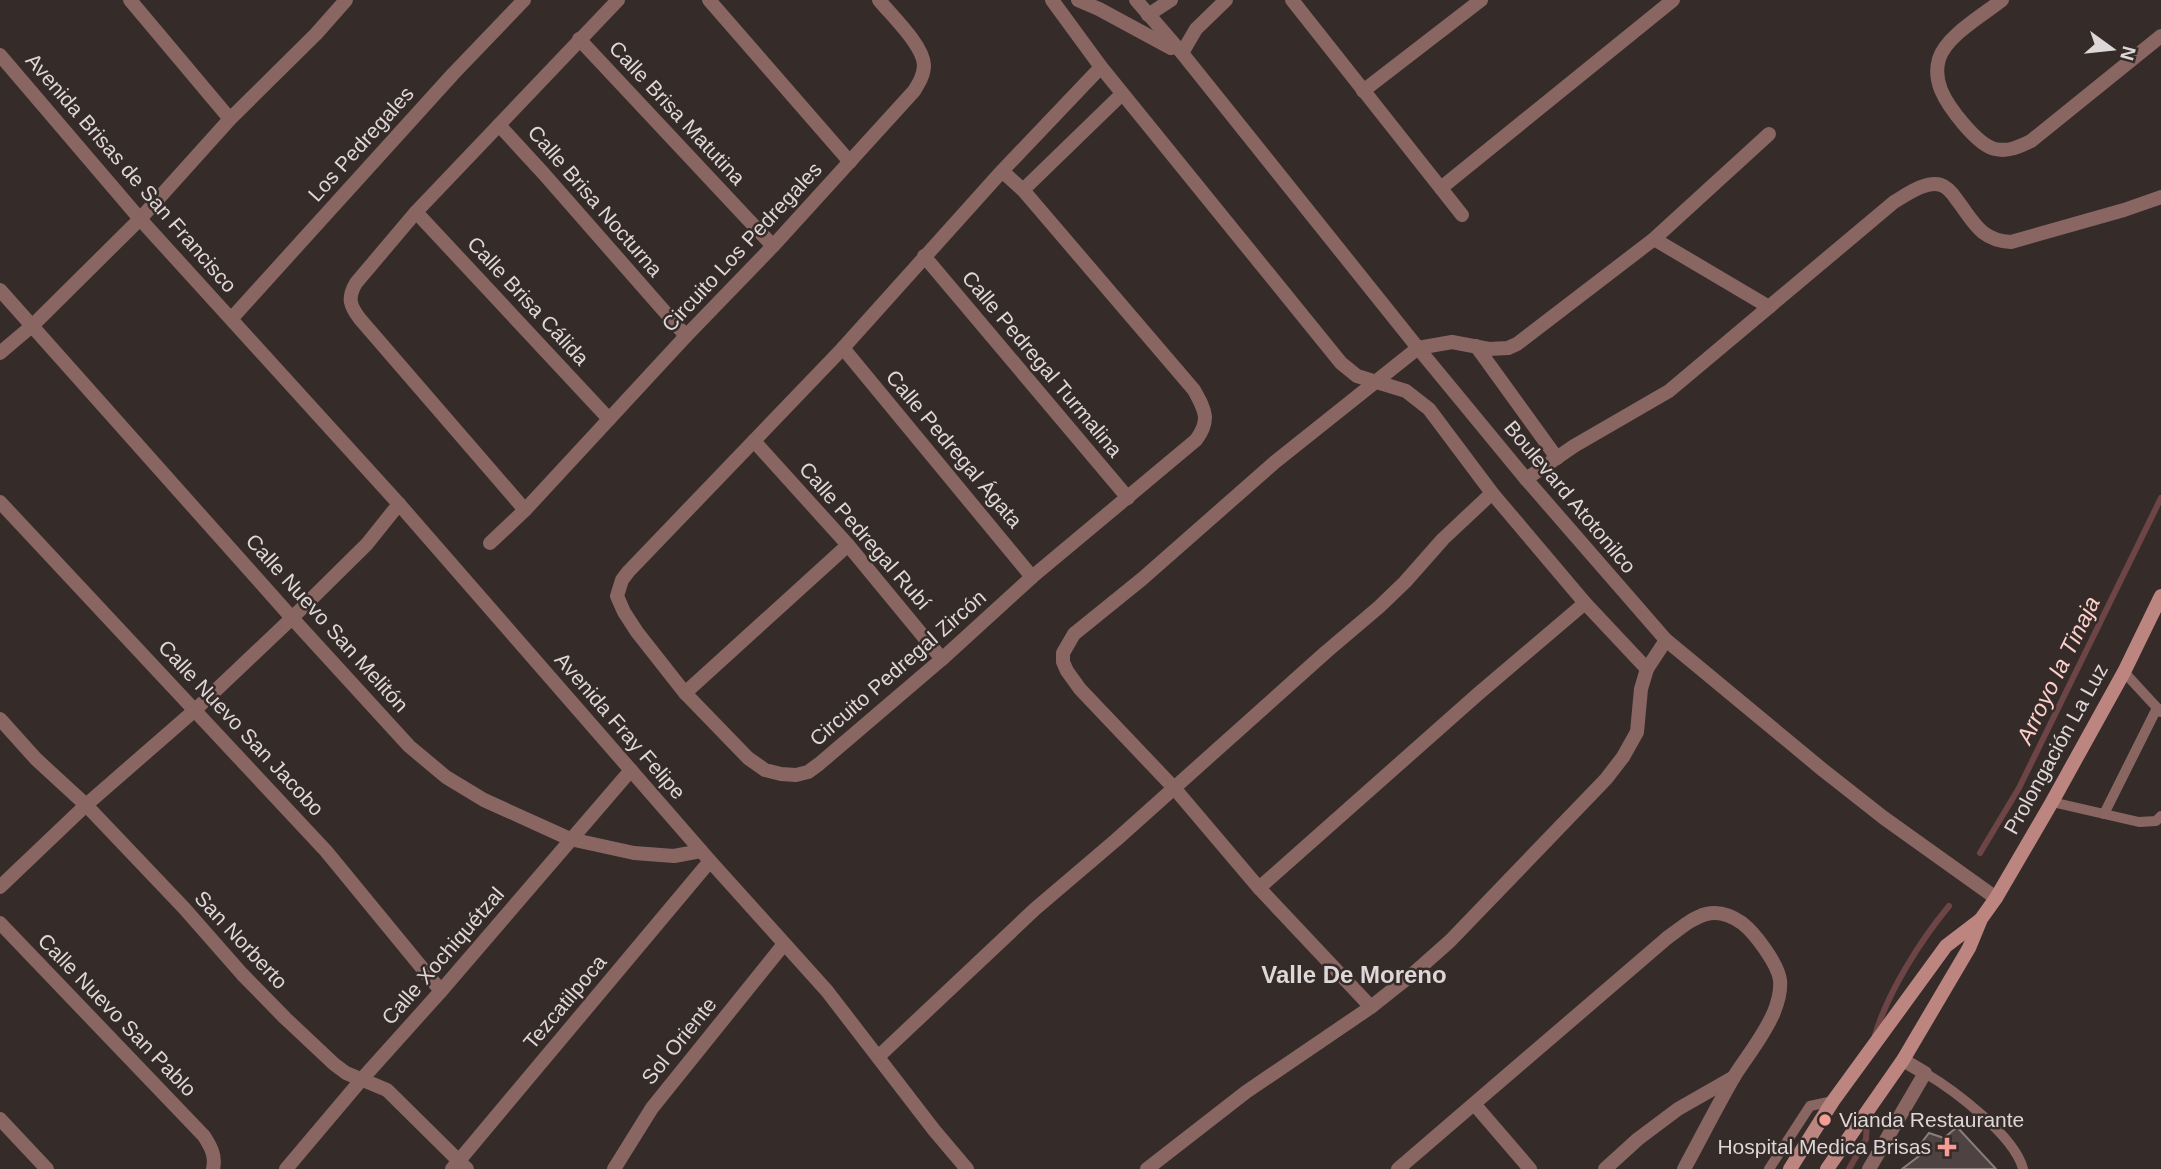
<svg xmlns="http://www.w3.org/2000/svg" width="2161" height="1169" viewBox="0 0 2161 1169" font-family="Arial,sans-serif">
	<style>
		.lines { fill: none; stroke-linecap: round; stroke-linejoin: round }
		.stream { stroke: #6d4546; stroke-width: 6 }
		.building { fill: #4e4342; stroke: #8a7e7c; stroke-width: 2 }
		.lane { stroke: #896662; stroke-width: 10 }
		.street { stroke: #896662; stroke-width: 14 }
		.secondary { stroke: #bd857f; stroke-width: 14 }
		.poi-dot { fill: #f59c94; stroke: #352b29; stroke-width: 2.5 }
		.labels { text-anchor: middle; stroke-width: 5; stroke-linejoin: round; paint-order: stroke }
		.street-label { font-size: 21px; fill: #ded7d7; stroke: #352b29 }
		.poi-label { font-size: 21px; fill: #ded7d7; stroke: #352b29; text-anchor: start }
		.water-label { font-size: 23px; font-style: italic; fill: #fdcfca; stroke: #352b29 }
		.quarter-label { font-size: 24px; font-weight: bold; fill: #ded7d7; stroke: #352b29 }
	</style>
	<rect width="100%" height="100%" fill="#352b29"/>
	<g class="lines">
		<g class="stream">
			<path d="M1980,853L2019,788L2161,498"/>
			<path d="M1875,1035C1888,992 1920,941 1949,906"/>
			<path d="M1849,1169L1866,1139L1867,1120"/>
		</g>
	</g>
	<path class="building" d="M1957,1127L1996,1169H1902L1919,1156L1915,1151L1929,1133L1944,1138Z"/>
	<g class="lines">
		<g class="lane">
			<path d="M2124,672L2161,712"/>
			<path d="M2052,802L2139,822L2156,821L2161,816"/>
			<path d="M2104,814L2157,708"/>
			<path d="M1925,1073C1954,1090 2015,1136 2023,1169"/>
			<path d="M1769,1169L1810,1106L1833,1101"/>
		</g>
		<g class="street">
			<path d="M130,0L230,119"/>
			<path d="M709,0L850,162"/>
			<path d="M1052,0L1101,67L1341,363L1357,376L1406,391L1429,409L1492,493L1585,603L1647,669"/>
			<path d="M1078,0L1099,9L1171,48"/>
			<path d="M1136,0L1182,53L1418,348L1526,479L1666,640L1823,770L1884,818L1996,898"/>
			<path d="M1292,0L1462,215"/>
			<path d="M2002,0C1983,15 1946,36 1939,59C1936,69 1937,80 1941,90C1948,107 1977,145 1995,149C2008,152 2019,147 2031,141L2161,36"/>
			<path d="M1148,15L1171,0"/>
			<path d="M579,39L773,246"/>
			<path d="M1182,53L1196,29L1226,0"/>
			<path d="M0,55L140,219L399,504L710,861L827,991L934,1130L967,1169"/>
			<path d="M1363,91L1481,0"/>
			<path d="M499,125L544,174L686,336"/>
			<path d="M1002,171L1023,190L1194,390C1205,410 1211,420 1196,440L1032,577L942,659L819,764L808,772L796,775L781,774L765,770L748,758L685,693L637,632L624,612L617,596L622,580L628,572L843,348L1002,171L1101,67"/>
			<path d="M1441,188L1673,0"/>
			<path d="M1023,190L1122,94"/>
			<path d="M416,212L609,419"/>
			<path d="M1654,239L1769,307"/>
			<path d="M924,256L1128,498"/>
			<path d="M0,290L292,618L409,746L446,777L484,800L570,839L634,853L674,856L701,851"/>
			<path d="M232,318L453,74L524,0"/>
			<path d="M1476,346L1557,458"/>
			<path d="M843,348L1032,577"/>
			<path d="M0,353L33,325L140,219L230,119L316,34L346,0"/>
			<path d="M754,441L848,545L942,659"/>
			<path d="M1526,479L1574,446L1669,391L1894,202C1906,195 1926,180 1941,185C1948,187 1953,194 1957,200C1974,222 1980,240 2011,242L2124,210L2161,197"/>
			<path d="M0,502L326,851L441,991"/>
			<path d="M525,510L360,319C350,306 347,298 356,283L416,212L618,0"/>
			<path d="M490,543L525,510L686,336L773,246L914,91C919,83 924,75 924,65C923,45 892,16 879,0"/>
			<path d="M685,693L848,545"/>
			<path d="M0,719L36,759L86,805L184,908L242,974L285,1018L334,1064L346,1073L387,1090L467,1169"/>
			<path d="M0,887L86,805L195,710L292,618L367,544L399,504"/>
			<path d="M1259,888L1478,694L1585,603"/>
			<path d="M0,923L204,1136C211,1147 216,1156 213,1169"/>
			<path d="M1371,1007L1259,888L1175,789L1080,689L1067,671L1063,662V653L1074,634L1142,579L1275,462L1418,348L1452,342L1489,349L1508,348L1517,344L1654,239L1769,134"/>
			<path d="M878,1057L1035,909L1116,840L1326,652L1379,607L1405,582L1443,539L1492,493"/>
			<path d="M1475,1105L1530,1169"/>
			<path d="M0,1119L47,1169"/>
			<path d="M286,1169L362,1079L441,991L631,770"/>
			<path d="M452,1169L710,861"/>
			<path d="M614,1169L652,1108L784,944"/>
			<path d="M1147,1169L1246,1092L1371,1007L1415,972L1450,941L1606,779L1623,757L1637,732L1641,689L1647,669L1666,640"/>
			<path d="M1398,1169L1667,938C1693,919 1711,901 1742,923C1755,933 1778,964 1780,980C1781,990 1778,1002 1774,1012C1765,1034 1748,1055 1735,1075C1717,1106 1701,1138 1684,1169"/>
			<path d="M1605,1169L1638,1139L1678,1109L1734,1077"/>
			<path d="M1869,1169L1925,1073L1903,1060"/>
		</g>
		<g class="secondary">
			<path d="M1790,1169L1833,1101L1946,946L1980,920"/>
			<path d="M1827,1169L1903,1060L1969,948L1981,919L1996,898L2052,802L2124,672L2161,596"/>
		</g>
	</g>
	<g class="poi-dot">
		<circle cx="1825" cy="1120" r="7"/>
		<path d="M1943.5 1136.5h7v7h7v7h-7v7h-7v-7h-7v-7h7z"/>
	</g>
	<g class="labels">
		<g class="street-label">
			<text transform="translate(677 113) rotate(47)" y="7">Calle Brisa Matutina</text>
			<text transform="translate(361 144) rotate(-48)" y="7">Los Pedregales</text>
			<text transform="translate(131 173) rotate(49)" y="7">Avenida Brisas de San Francisco</text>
			<text transform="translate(595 201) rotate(49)" y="7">Calle Brisa Nocturna</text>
			<text transform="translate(742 247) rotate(-47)" y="7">Circuito Los Pedregales</text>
			<text transform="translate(528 301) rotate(47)" y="7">Calle Brisa Cálida</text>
			<text transform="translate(1042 364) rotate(50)" y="7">Calle Pedregal Turmalina</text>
			<text transform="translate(954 449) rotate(50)" y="7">Calle Pedregal Ágata</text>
			<text transform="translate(1570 497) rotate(50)" y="7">Boulevard Atotonilco</text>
			<text transform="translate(865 536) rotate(49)" y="7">Calle Pedregal Rubí</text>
			<text transform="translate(327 623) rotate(48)" y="7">Calle Nuevo San Melitón</text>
			<text transform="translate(898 668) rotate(-41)" y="7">Circuito Pedregal Zircón</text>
			<text transform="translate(620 726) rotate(49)" y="7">Avenida Fray Felipe</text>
			<text transform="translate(241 728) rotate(47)" y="7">Calle Nuevo San Jacobo</text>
			<text transform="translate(2056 749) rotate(-61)" y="7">Prolongación La Luz</text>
			<text transform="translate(241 940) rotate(47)" y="7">San Norberto</text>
			<text transform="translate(443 956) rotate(-49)" y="7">Calle Xochiquétzal</text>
			<text transform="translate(565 1002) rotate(-50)" y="7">Tezcatilpoca</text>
			<text transform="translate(117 1015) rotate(46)" y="7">Calle Nuevo San Pablo</text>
			<text transform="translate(679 1041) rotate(-51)" y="7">Sol Oriente</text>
		</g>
		<g class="poi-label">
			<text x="1839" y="1127">Vianda Restaurante</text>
			<text x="1931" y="1154" text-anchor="end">Hospital Medica Brisas</text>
		</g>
		<g class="water-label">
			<text transform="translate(2058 670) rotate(-64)" y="8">Arroyo la Tinaja</text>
		</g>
		<g class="quarter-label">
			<text x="1354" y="983">Valle De Moreno</text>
		</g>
	</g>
	<g transform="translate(2112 49) rotate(105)" stroke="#352b29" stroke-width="5" paint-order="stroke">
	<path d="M0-5L12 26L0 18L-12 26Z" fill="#ded7d7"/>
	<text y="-10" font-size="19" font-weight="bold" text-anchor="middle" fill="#ded7d7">N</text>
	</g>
</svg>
